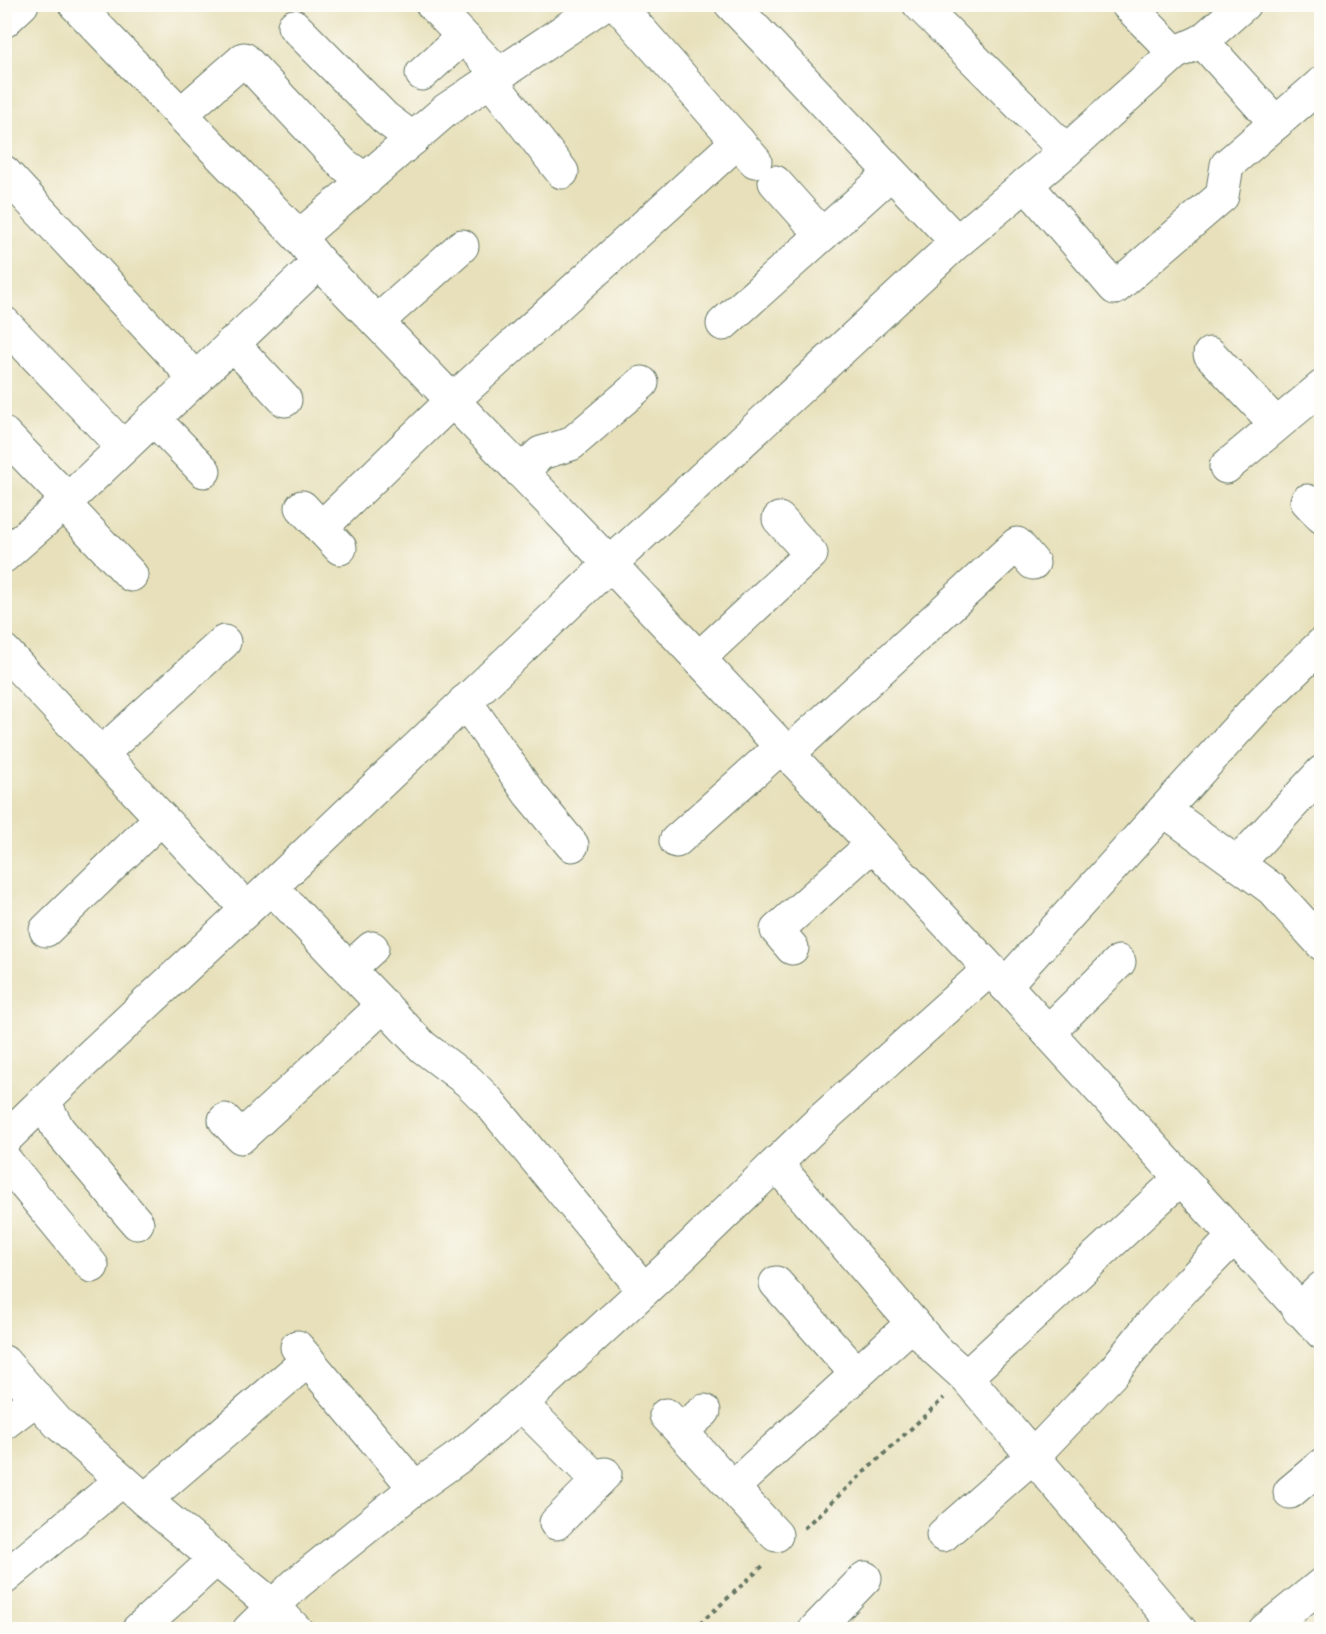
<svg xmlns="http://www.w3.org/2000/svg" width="1326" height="1634" viewBox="0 0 1326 1634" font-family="Caveat,sans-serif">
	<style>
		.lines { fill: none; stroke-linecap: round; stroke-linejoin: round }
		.minor-casing { stroke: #657663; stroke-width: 35 }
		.path { stroke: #657663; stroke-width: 4; stroke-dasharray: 4.5 4.5; stroke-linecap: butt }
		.minor { stroke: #fff; stroke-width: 33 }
	</style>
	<rect width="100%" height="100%" fill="#fdfcf7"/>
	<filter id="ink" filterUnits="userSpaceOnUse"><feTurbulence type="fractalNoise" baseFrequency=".0167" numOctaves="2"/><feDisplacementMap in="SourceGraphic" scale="12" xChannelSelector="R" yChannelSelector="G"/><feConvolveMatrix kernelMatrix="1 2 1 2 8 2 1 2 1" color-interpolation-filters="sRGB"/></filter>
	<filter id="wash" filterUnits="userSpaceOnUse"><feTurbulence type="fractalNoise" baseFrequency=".008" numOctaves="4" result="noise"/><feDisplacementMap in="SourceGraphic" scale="24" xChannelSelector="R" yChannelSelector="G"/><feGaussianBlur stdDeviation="1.35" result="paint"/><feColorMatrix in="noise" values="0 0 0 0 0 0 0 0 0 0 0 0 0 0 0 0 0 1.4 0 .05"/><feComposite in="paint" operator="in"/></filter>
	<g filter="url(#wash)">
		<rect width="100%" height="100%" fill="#e7e0ba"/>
	</g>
	<g filter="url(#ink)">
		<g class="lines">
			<defs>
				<g id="minor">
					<path d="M75,4L299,237L319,262L610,564L1005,985L1322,1333"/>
					<path d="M432,4L500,75"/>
					<path d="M617,4L755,161"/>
					<path d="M731,4L957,242"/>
					<path d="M919,4L1066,151"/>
					<path d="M1127,4L1175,53"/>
					<path d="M4,21L22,4"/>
					<path d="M294,26L385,118L413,139"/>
					<path d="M1202,41L1276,123L1322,83"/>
					<path d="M422,74L463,37"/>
					<path d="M491,81L562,172"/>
					<path d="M181,114L244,59L343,164L366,180"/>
					<path d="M4,172L196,379"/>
					<path d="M775,182L822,235"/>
					<path d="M1026,184L1115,288L1222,196L1227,165L1276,123"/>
					<path d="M299,237L446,110L604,4"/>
					<path d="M377,322L462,246"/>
					<path d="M4,323L123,447"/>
					<path d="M723,324L891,173"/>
					<path d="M232,343L285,400"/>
					<path d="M1210,354L1276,424"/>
					<path d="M153,418L204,471"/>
					<path d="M4,434L68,500"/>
					<path d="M1226,467L1322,387"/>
					<path d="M521,472L541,453L571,444L642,383"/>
					<path d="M1307,501L1322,517"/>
					<path d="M64,504L131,575"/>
					<path d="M302,507L340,548"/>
					<path d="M321,528L452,401L738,141"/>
					<path d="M4,556L68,500L319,262"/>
					<path d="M4,651L247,909"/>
					<path d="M698,659L811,554L779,519"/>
					<path d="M465,701L529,793L572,845"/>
					<path d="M101,754L224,642"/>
					<path d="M788,754L1017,544L1033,563"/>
					<path d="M1164,810L1272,889L1322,944"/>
					<path d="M676,841L781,747"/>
					<path d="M1237,864L1322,772"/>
					<path d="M271,887L423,1047L468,1081L489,1102L644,1290"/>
					<path d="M46,930L161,818"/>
					<path d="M792,948L777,930L872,845"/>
					<path d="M349,969L372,948"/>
					<path d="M1005,985L1263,701L1322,644"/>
					<path d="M1048,1032L1119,962"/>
					<path d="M44,1102L58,1129L137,1223"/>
					<path d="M225,1120L241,1137L384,1005"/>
					<path d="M4,1140L85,1061L271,887L610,564L957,242L1066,151L1175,53L1202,41L1244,4"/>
					<path d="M4,1159L92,1266"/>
					<path d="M776,1164L935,1349L966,1377"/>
					<path d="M776,1283L857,1374"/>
					<path d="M1299,1310L1322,1288"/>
					<path d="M297,1347L415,1488"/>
					<path d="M4,1362L59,1424L145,1500L274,1607L296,1630"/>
					<path d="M521,1404L598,1481"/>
					<path d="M666,1415L776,1535"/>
					<path d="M4,1423L37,1398"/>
					<path d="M681,1431L704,1411"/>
					<path d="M733,1487L913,1323"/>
					<path d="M1290,1492L1322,1465"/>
					<path d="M145,1500L308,1360"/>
					<path d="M556,1523L605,1474"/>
					<path d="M943,1535L1033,1456L1113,1372L1152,1323L1185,1287L1234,1237"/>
					<path d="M4,1578L122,1480"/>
					<path d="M138,1630L216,1559"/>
					<path d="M249,1630L296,1584L415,1488L463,1454L521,1404L680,1257L819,1122L989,970"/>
					<path d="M815,1630L865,1578"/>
					<path d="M1180,1630L966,1377L1181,1178"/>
					<path d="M1265,1630L1322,1584"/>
				</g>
			</defs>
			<use href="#minor" class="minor-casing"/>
			<g class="path">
				<path d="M804,1528L944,1398"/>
				<path d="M693,1630L766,1563"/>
			</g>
			<use href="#minor" class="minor"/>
		</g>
	</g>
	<rect width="1326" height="1634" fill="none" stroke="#fdfcf7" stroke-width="24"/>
</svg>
